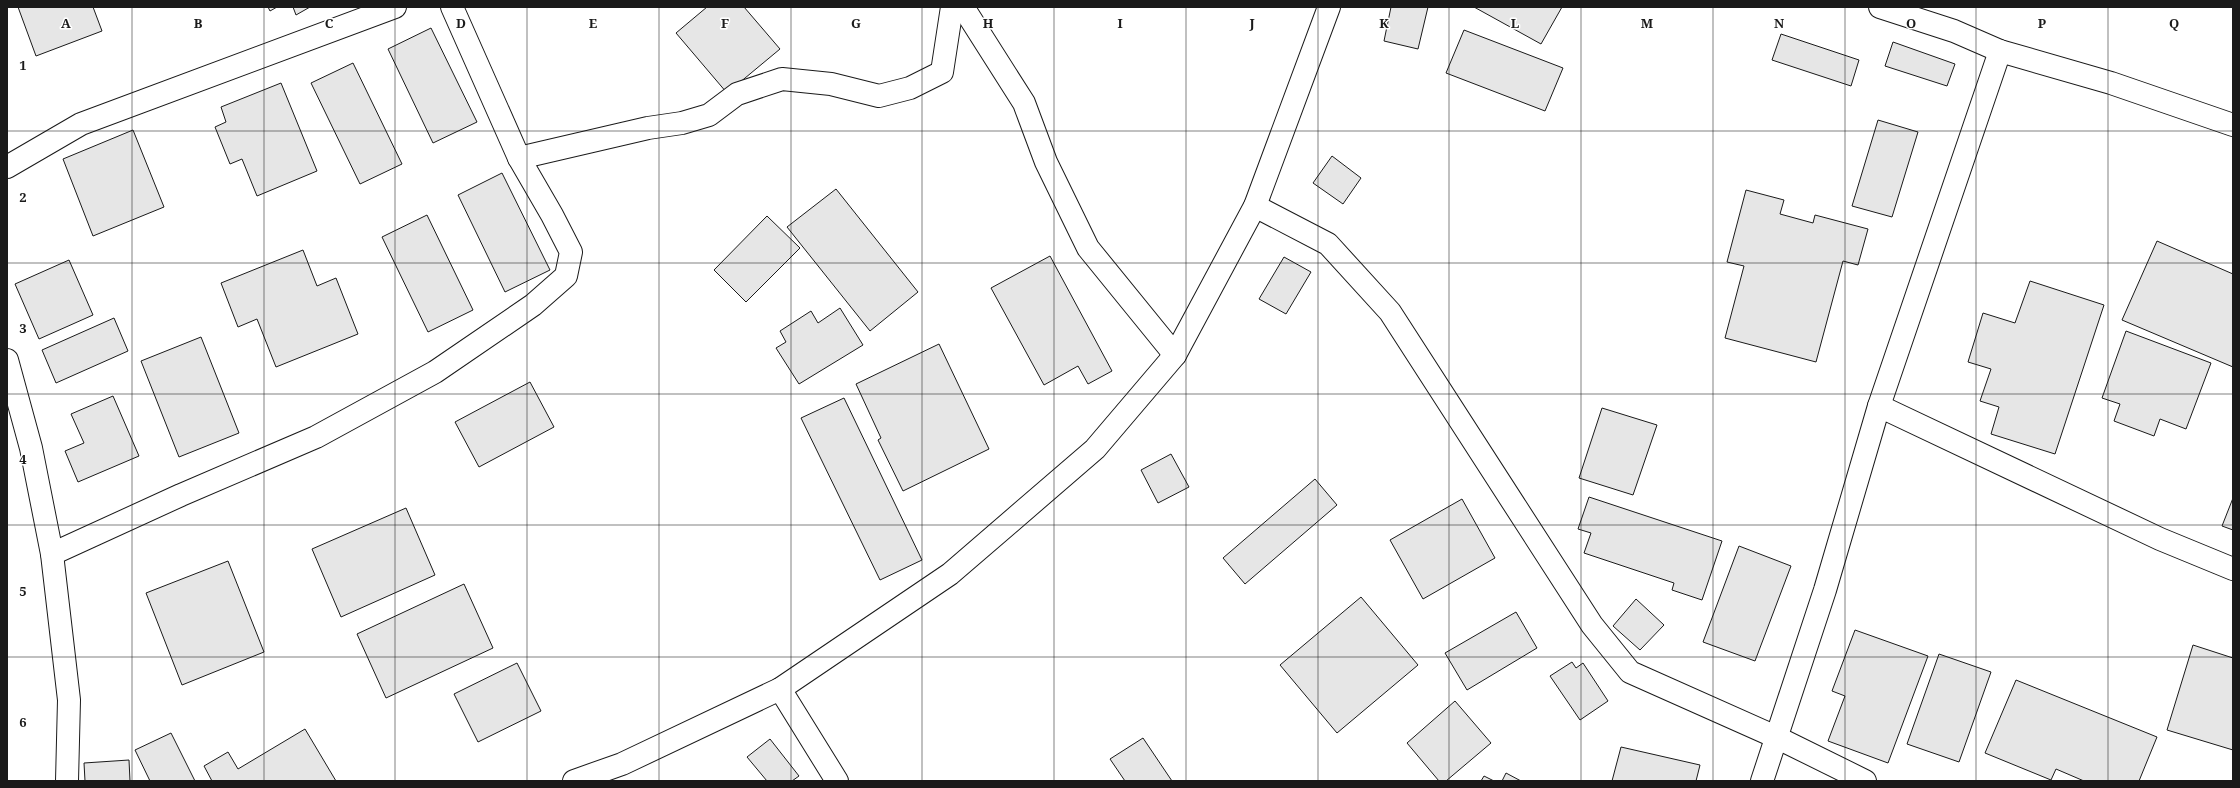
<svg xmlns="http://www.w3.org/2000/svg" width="2240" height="788" viewBox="0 0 2240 788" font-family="'Noto Serif',serif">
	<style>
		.building { fill: #e6e6e6; stroke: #1a1a1a }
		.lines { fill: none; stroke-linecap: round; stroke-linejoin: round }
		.minor-casing { stroke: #1a1a1a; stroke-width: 24 }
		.minor { stroke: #fff; stroke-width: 22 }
		.grid { fill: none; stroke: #1a1a1a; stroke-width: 1; stroke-opacity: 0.55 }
		.grid-label { font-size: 13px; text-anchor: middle; font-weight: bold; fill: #1a1a1a; stroke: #fff; stroke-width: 3; stroke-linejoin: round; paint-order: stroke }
	</style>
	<rect width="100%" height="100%" fill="#fff"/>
	<g class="building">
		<path d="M18,7H93L102,31L36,56Z"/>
		<path d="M268,7H277L270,11Z"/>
		<path d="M293,7H310L296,15Z"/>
		<path d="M707,7H744L780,49L727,93L676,33Z"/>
		<path d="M1391,7H1428L1418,49L1384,41Z"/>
		<path d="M1474,7H1562L1541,44Z"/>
		<path d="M431,28L477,122L433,143L388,49Z"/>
		<path d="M1464,30L1563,68L1545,111L1446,73Z"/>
		<path d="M1781,34L1859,60L1851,86L1772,60Z"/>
		<path d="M1893,42L1955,64L1947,86L1885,66Z"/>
		<path d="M353,63L402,164L360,184L311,83Z"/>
		<path d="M281,83L317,171L257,196L242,159L230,164L215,127L226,122L221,107Z"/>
		<path d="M1878,120L1918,132L1892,217L1852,206Z"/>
		<path d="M133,130L164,207L93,236L63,159Z"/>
		<path d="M1332,156L1361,178L1343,204L1313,183Z"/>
		<path d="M502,173L550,270L505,292L458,195Z"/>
		<path d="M836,189L918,292L870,331L787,227Z"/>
		<path d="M1746,190L1784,200L1780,214L1813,223L1815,215L1868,229L1858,265L1843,261L1816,362L1725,338L1744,266L1727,262Z"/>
		<path d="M427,215L473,310L428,332L382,237Z"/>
		<path d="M767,216L800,248L746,302L714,270Z"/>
		<path d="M2157,241L2233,274V367L2122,320Z"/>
		<path d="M303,250L317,286L336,278L358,334L276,367L257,319L238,327L221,283Z"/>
		<path d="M1050,256L1112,371L1088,384L1078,366L1044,385L991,288Z"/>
		<path d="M1284,257L1311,272L1286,314L1259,299Z"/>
		<path d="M69,260L93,315L39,339L15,284Z"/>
		<path d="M2030,281L2104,305L2055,454L1991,434L1999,407L1980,401L1991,369L1968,362L1983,313L2015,323Z"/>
		<path d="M840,308L863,345L799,384L776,348L786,342L780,331L811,311L818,323Z"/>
		<path d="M114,318L128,351L56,383L42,350Z"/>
		<path d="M2126,331L2211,363L2186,429L2160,419L2154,436L2114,421L2120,404L2102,398Z"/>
		<path d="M201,337L239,433L179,457L141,361Z"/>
		<path d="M939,344L989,449L903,491L878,440L881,438L856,384Z"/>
		<path d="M530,382L554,427L479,467L455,422Z"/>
		<path d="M113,396L139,456L78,482L65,451L84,443L71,414Z"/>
		<path d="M844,398L922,560L880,580L801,418Z"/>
		<path d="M1602,408L1657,425L1633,495L1579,478Z"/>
		<path d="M1171,454L1189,487L1158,503L1141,470Z"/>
		<path d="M1315,479L1337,505L1245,584L1223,558Z"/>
		<path d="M1589,497L1722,541L1702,600L1672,590L1674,583L1584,553L1591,533L1578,529Z"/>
		<path d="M2233,498V530L2222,526Z"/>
		<path d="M1462,499L1495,558L1423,599L1390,540Z"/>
		<path d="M406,508L435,575L341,617L312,549Z"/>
		<path d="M1739,546L1791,566L1755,661L1703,642Z"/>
		<path d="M228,561L264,652L182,685L146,593Z"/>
		<path d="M464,584L493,648L386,698L357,634Z"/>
		<path d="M1361,597L1418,665L1337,733L1280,665Z"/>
		<path d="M1636,599L1664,625L1640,650L1613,626Z"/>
		<path d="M1516,612L1537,648L1467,690L1445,653Z"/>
		<path d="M1855,630L1928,656L1888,763L1828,741L1845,696L1832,691Z"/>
		<path d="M2193,645L2233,658V750L2167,730Z"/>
		<path d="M1939,654L1991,672L1959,762L1907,744Z"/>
		<path d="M1572,662L1576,668L1583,663L1608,701L1580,720L1550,676Z"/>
		<path d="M517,663L541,711L478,742L454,694Z"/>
		<path d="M2016,680L2157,737L2139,781H2084L2056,769L2051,780L1985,753Z"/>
		<path d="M1455,701L1491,743L1446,781H1439L1407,743Z"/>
		<path d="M305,729L336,781H212L204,766L228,752L238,769Z"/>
		<path d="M171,733L195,781H150L135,750Z"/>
		<path d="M1143,738L1172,781H1125L1110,759Z"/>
		<path d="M770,739L799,776L792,781H767L747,757Z"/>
		<path d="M1621,747L1700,765L1696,781H1612Z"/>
		<path d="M129,760L130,781H85L84,763Z"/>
		<path d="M1506,773L1521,781H1502Z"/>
		<path d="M1484,776L1494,781H1481Z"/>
	</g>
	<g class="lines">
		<defs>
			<g id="minor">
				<path d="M963,7L1024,103L1046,162L1088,248L1175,355"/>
				<path d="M1880,7L1954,31L2000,51L2111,83L2233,125"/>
				<path d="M519,158L648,128L682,123L709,115L737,94L782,79L831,84L879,96L910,88L942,72L952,7"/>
				<path d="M7,167L81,124L395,7"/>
				<path d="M1255,206L1328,244L1390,312L1592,625L1630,672L1776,737L1865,781"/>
				<path d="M7,360L31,448L52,554L69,700L67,781"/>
				<path d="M1879,406L2000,51"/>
				<path d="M52,554L181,495L316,437L435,372L533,305L566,276L571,252L552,215L519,158L452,7"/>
				<path d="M780,689L837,781"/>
				<path d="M574,781L622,764L780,689L950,574L1095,449L1175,355L1255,206L1329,7"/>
				<path d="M1762,781L1825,590L1879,406L2160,539L2233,569"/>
			</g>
		</defs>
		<use href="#minor" class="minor-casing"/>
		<use href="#minor" class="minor"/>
	</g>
	<path class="grid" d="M132,7V781M264,7V781M395,7V781M527,7V781M659,7V781M791,7V781M922,7V781M1054,7V781M1186,7V781M1318,7V781M1449,7V781M1581,7V781M1713,7V781M1845,7V781M1976,7V781M2108,7V781M7,131H2233M7,263H2233M7,394H2233M7,525H2233M7,657H2233"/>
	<g class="grid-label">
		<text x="66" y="28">A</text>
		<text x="198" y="28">B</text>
		<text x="329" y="28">C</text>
		<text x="461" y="28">D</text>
		<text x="593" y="28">E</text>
		<text x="725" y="28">F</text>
		<text x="856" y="28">G</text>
		<text x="988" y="28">H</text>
		<text x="1120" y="28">I</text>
		<text x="1252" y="28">J</text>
		<text x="1384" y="28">K</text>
		<text x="1515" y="28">L</text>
		<text x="1647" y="28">M</text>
		<text x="1779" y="28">N</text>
		<text x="1911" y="28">O</text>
		<text x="2042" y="28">P</text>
		<text x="2174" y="28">Q</text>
		<text x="23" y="70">1</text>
		<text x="23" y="202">2</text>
		<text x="23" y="333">3</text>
		<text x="23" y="464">4</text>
		<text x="23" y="596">5</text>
		<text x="23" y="727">6</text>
	</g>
	<rect width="2240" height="788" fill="none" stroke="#1a1a1a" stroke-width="16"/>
</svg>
